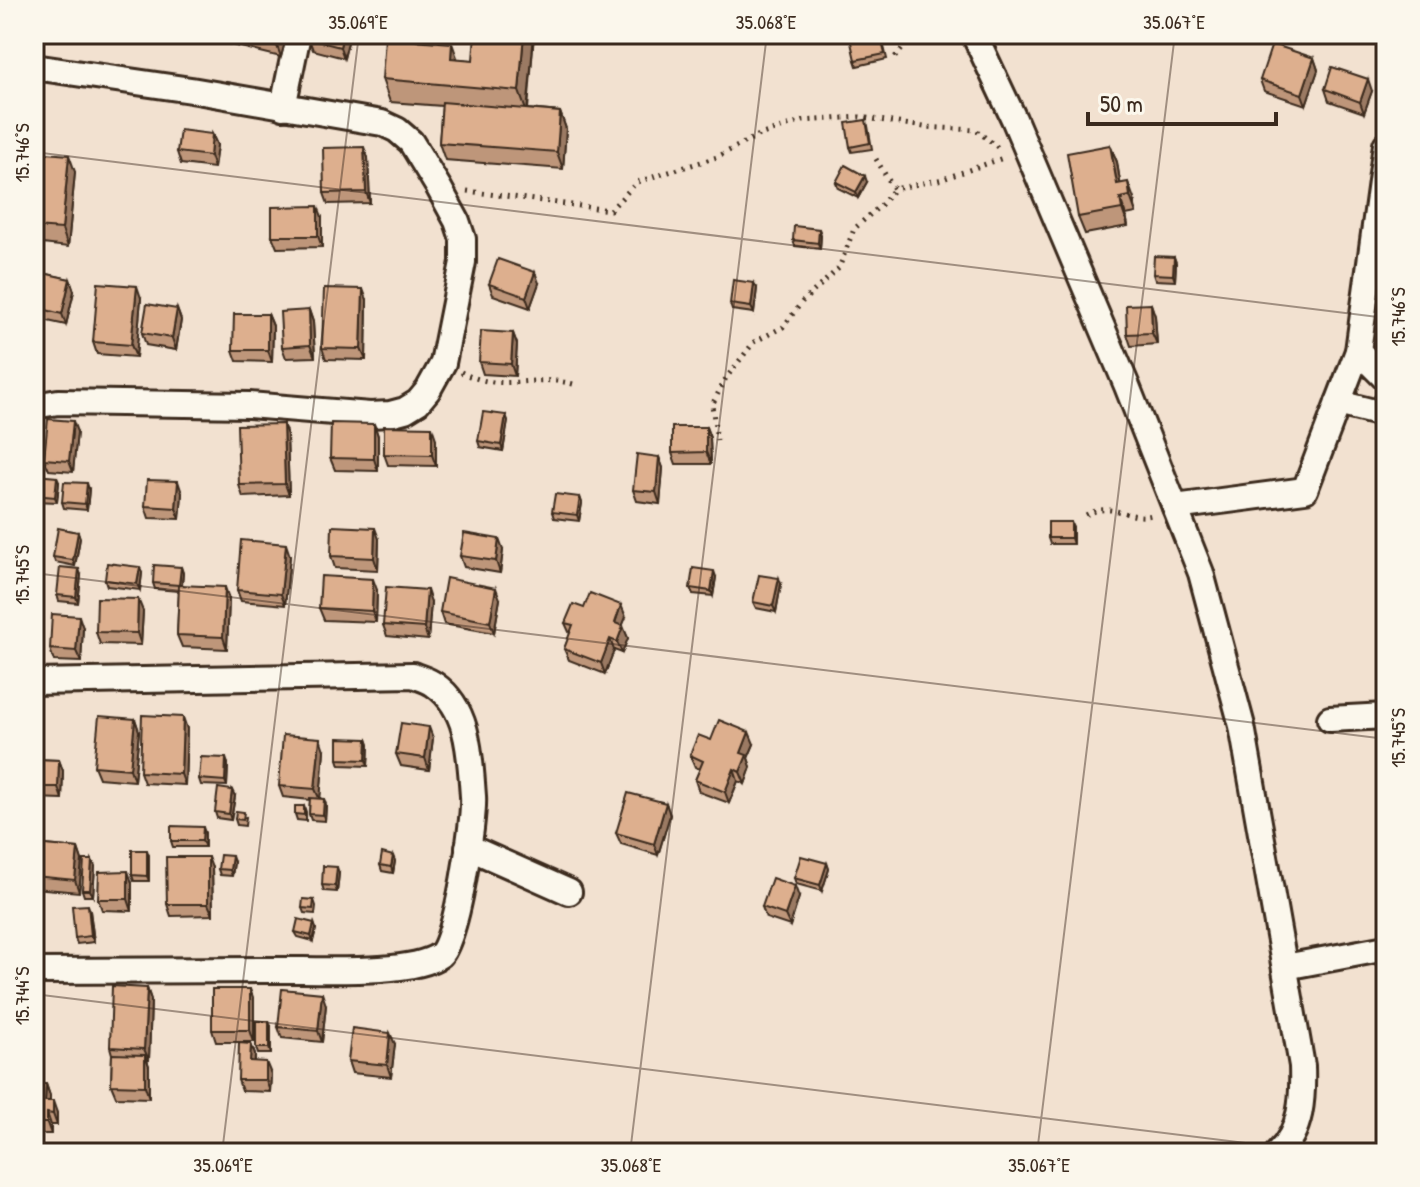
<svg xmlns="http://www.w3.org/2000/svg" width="1420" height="1187" viewBox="0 0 1420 1187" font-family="'Patrick Hand',sans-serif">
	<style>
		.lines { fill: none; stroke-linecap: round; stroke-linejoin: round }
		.street-casing { stroke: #3b2a1e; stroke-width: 30 }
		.path { stroke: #3b2a1e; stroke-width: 5; stroke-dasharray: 2 6; stroke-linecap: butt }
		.street { stroke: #fbf7ec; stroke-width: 24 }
		.wall { fill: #be967a; stroke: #3b2a1e; stroke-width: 2 }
		.shaded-wall { fill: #9b7a63; stroke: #3b2a1e; stroke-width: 2 }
		.building { fill: #ddaf8e; stroke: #3b2a1e; stroke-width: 2 }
		.ticks { fill: none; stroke: #3b2a1e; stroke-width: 2; stroke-opacity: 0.45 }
		.neatline { fill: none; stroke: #3b2a1e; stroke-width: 3 }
		.ticks-label { font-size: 20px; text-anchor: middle; fill: #3b2a1e }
	</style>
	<rect width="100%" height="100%" fill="#f2e1d0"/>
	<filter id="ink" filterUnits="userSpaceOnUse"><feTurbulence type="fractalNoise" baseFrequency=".0125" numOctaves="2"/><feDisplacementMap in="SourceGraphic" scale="16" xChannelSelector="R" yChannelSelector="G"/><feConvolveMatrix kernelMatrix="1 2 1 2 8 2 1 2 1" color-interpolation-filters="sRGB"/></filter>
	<g filter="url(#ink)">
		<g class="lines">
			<defs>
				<g id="street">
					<path d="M974,34L1014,119L1127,386L1201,573L1242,726L1302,1066C1303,1097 1302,1131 1278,1153"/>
					<path d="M34,67L191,90L382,123L397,130L411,142L439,188L457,221L463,239V262L443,363L428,390L418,402L405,410L390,414L370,415L249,405L58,402L34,406"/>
					<path d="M283,107L298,34"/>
					<path d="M1386,145L1358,351L1338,403L1382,414L1386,404"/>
					<path d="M1358,351L1386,379"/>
					<path d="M1175,507L1305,490L1338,403"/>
					<path d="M34,682L413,675C420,678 429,680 435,685C470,709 470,759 473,796C475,819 456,944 440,955C411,976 310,969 272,970C193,970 113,971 34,971"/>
					<path d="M1330,719L1386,716"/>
					<path d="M468,847L569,892"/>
					<path d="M1285,967L1386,948"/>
				</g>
			</defs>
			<use href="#street" class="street-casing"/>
			<g class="path">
				<path d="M895,57L916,34"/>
				<path d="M876,159L894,189L943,179L1006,157"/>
				<path d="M467,191L610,210L637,182L717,157L759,135L803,121L860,117L924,127L976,130L1001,150"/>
				<path d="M461,372C503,394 532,373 573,384"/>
				<path d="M717,441L712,405L726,378L754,342L783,327L802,302L839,268L854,229L882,204L894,189"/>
				<path d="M1086,515C1114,500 1130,523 1155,514"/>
			</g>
			<use href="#street" class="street"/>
		</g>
		<g class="wall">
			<path d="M221,34H287L281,57L224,43Z"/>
			<path d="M350,34L344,58L313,50L309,39Z"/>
			<path d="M534,34L528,109L560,112L566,129L563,169L445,160L439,143L442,106L390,102L382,79L458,59L473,60Z"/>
			<path d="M881,34L887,59L857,66L855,60Z"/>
			<path d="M1314,58L1318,70L1306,105L1264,91L1260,80Z"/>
			<path d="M1325,89L1372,91L1364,113L1329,101Z"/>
			<path d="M868,126L872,149L852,152L850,147Z"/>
			<path d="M212,134L217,145L214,168L181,164L177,152Z"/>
			<path d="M1110,145L1117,162L1120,183L1134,199L1136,213L1126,215L1128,226L1085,234L1078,217Z"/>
			<path d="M34,152L75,172L68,247L34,243Z"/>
			<path d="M368,158L370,203L328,204L324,193Z"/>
			<path d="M836,182H867L858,198L838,188Z"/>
			<path d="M322,217V247L277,248L272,236Z"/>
			<path d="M819,229L821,235L820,249L795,246L793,240Z"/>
			<path d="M1174,257L1176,263L1175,281L1155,280L1153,274Z"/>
			<path d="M34,271L70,279L74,291L66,325L34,318Z"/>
			<path d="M539,283L530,308L493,295L489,284Z"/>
			<path d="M757,288L754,313L732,310L730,304Z"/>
			<path d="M141,298L136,357L97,354L93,342Z"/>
			<path d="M367,300L366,360L326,359L322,348Z"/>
			<path d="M1151,304L1155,316L1157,344L1131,346L1127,334Z"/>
			<path d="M177,309L181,320L176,350L146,345L142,333Z"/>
			<path d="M309,310L313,322L315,357L286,358L282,347Z"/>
			<path d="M268,314L273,326L272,362L237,361L233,350Z"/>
			<path d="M513,333L517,344L515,376L483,374L479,362Z"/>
			<path d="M506,415L508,421L503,451L480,447L478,441Z"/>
			<path d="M283,424L287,435L289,495L243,497L239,485Z"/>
			<path d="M374,424L378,436V471L335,470L330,458Z"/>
			<path d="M706,427L710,438L711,464H676L672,453Z"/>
			<path d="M77,432L73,472L49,470L44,459Z"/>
			<path d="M436,439V466L388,465L384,454Z"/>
			<path d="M659,457L663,468L660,504L637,501L633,490Z"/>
			<path d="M34,482H59L57,502L35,501Z"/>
			<path d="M89,489L87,510L64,508L62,502Z"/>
			<path d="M182,493L180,519L149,518L145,506Z"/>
			<path d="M580,497L582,503L579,521L554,518L552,512Z"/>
			<path d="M1073,527V544H1050L1048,538Z"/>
			<path d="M78,532L80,538L75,566L55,562L53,557Z"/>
			<path d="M379,539L378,570L335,568L331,556Z"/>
			<path d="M503,550L500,573L464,567L460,556Z"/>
			<path d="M290,556L285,605L241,601L237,590Z"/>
			<path d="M181,567L183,573L182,585L229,599L227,649L182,647L177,635L179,591L155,589L153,583Z"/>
			<path d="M142,573L140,590L107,586L105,580Z"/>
			<path d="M81,575L78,603L59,601L57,595Z"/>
			<path d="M716,577L713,596L693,594L690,588Z"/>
			<path d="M781,584L776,612L756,608L753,602Z"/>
			<path d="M377,590L376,622L324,620L319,608Z"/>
			<path d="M500,599L494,633L444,624L440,612Z"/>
			<path d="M431,602L428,640L387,636L383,625Z"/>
			<path d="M584,608L626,617L622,626L628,638L622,653L614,650L605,674L569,660L564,649L570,634L565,623Z"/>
			<path d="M143,611L141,645L100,644L96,632Z"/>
			<path d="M83,628L81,662L54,661L50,649Z"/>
			<path d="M135,719L139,731L134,781L99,778L94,766Z"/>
			<path d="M187,729L185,785L144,783L140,772Z"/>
			<path d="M433,738L429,770L401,766L396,754Z"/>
			<path d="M367,739L369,745L368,766L340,765L338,759Z"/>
			<path d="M711,740L754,744L748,758L751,767L745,784L738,781L729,803L699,792L695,780L700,769L695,767L690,755Z"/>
			<path d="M324,750L320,799H324L326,805L325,821L311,820L309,814L310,800L283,797L279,786Z"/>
			<path d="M34,759L59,760L63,771L62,799L34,798Z"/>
			<path d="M228,764L227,786L201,785L199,779Z"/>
			<path d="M235,796L231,820L217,818L215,812Z"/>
			<path d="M666,803L670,815L658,855L621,844L616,833Z"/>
			<path d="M304,806L306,812V821L297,820L295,814Z"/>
			<path d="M246,817L245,826L237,825L235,819Z"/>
			<path d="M205,833V847H173L171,841Z"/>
			<path d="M34,844L78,848L82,860L79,892L34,888Z"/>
			<path d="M149,856V881H134L132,875Z"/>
			<path d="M393,856L395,861L393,873L382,871L380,865Z"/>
			<path d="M234,862L232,876L220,875L218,869Z"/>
			<path d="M827,863L829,869L822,891L796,884L794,878Z"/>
			<path d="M95,866L93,896H84L82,890Z"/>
			<path d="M212,868L213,915L171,916L167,904Z"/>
			<path d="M339,873L337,892L324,891L322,885Z"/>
			<path d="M132,883V911L102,910L98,899Z"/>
			<path d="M799,897L790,926L766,918L762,907Z"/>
			<path d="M314,900L316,906L315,914L304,913L302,908Z"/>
			<path d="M90,911L94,942L77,944L75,938Z"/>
			<path d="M314,923L316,929L313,941L298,937L295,932Z"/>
			<path d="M147,988L151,1000L149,1060H147L149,1066V1098L116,1097L111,1085L112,1054L110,1047Z"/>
			<path d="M254,1000V1042H216L212,1030Z"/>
			<path d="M326,1005L322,1042L282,1038L278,1027Z"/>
			<path d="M271,1027V1054H258L256,1048Z"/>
			<path d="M251,1044L255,1055V1061L271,1074L270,1092L242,1091L238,1080Z"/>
			<path d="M395,1044L391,1077L352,1073L348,1061Z"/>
			<path d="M34,1084H46L50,1096V1101L57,1113V1125H51V1134H34Z"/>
		</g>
		<g class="shaded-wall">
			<path d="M280,34H287L281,57L277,46Z"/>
			<path d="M343,34H350L344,58L340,47Z"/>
			<path d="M524,34H534L527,113L519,91Z"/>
			<path d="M452,43L460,66L451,58Z"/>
			<path d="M1314,58L1318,70L1306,105L1302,94Z"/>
			<path d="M1368,79L1372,91L1364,113L1360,102Z"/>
			<path d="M560,112L566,129L563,169L557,152Z"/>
			<path d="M212,134L217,145L214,168L210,156Z"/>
			<path d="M1110,145L1117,162L1123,201L1117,184Z"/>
			<path d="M364,147L368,158L370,203L366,192Z"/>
			<path d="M69,155L75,172L68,247L62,229Z"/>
			<path d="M865,176L867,182L858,198L856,192Z"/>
			<path d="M1128,182L1134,199L1136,213L1130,196Z"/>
			<path d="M1120,198L1126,215L1128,226L1122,209Z"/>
			<path d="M318,206L322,217V247L318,236Z"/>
			<path d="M819,229L821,235L820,249L818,243Z"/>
			<path d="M1174,257L1176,263L1175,281L1173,275Z"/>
			<path d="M535,272L539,283L530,308L526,297Z"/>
			<path d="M70,279L74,291L66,325L62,314Z"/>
			<path d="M754,283L757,288L754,313L751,307Z"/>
			<path d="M137,286L141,298L136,357L131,345Z"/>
			<path d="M363,289L367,300L366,360L361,349Z"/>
			<path d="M1151,304L1155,316L1157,344L1152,333Z"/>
			<path d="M177,309L181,320L176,350L172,338Z"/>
			<path d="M309,310L313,322L315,357L310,345Z"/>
			<path d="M268,314L273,326L272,362L268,350Z"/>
			<path d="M513,333L517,344L515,376L511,364Z"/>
			<path d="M506,415L508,421L503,451L501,445Z"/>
			<path d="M73,421L77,432L73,472L69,461Z"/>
			<path d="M283,424L287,435L289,495L285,484Z"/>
			<path d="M374,424L378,436V471L374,459Z"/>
			<path d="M432,427L436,439V466L432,455Z"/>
			<path d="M706,427L710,438L711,464L706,452Z"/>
			<path d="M659,457L663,468L660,504L656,492Z"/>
			<path d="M57,477L59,482L57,502L55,497Z"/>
			<path d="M178,481L182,493L180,519L176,508Z"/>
			<path d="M87,483L89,489L87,510L85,504Z"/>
			<path d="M580,497L582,503L579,521L577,515Z"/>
			<path d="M1071,522L1073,527V544L1071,538Z"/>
			<path d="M375,528L379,539L378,570L374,558Z"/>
			<path d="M78,532L80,538L75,566L73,560Z"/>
			<path d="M499,539L503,550L500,573L496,561Z"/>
			<path d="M286,544L290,556L285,605L281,594Z"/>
			<path d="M140,567L142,573L140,590L137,584Z"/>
			<path d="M181,567L183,573L181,591L179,585Z"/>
			<path d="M79,569L81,575L78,603L76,597Z"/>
			<path d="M714,571L716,577L713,596L711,591Z"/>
			<path d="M779,578L781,584L776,612L773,606Z"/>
			<path d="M373,579L377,590L376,622L372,611Z"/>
			<path d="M225,587L229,599L227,649L223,637Z"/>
			<path d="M496,588L500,599L494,633L490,622Z"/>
			<path d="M427,590L431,602L428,640L424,628Z"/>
			<path d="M138,599L143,611L141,645L137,633Z"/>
			<path d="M621,605L626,617L619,634L615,623Z"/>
			<path d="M79,616L83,628L81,662L76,651Z"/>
			<path d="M623,626L628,638L622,653L617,642Z"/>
			<path d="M610,639L614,650L605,674L601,663Z"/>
			<path d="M183,717L187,729L185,785L181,774Z"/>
			<path d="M135,719L139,731L134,781L130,769Z"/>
			<path d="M429,727L433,738L429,770L425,758Z"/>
			<path d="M749,732L754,744L748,758L751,767L745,784L740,772L741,753Z"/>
			<path d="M320,738L324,750L320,800L315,789Z"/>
			<path d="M367,739L369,745L368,766L366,760Z"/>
			<path d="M226,758L228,764L227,786L225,781Z"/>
			<path d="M59,760L63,771L62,799L58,787Z"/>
			<path d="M734,769L738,781L729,803L725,792Z"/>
			<path d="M232,790L235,796L231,820L229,814Z"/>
			<path d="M324,799L326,805L325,821L323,815Z"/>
			<path d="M666,803L670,815L658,855L654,844Z"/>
			<path d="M203,827L205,833V847L202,841Z"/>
			<path d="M78,848L82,860L79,892L75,880Z"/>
			<path d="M147,850L149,856V881L147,876Z"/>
			<path d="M232,856L234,862L232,876L230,870Z"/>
			<path d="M393,856L395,861L393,873L391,867Z"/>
			<path d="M208,857L212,868L213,915L208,904Z"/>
			<path d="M92,860L95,866L93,896L90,890Z"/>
			<path d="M827,863L829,869L822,891L820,885Z"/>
			<path d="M337,867L339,873L337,892L335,886Z"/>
			<path d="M128,871L132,883V911L128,899Z"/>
			<path d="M795,886L799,897L790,926L785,915Z"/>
			<path d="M88,905L90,911L94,942L91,936Z"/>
			<path d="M314,923L316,929L313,941L311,936Z"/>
			<path d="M147,988L151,1000L149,1060L144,1049Z"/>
			<path d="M250,989L254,1000V1042L250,1030Z"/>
			<path d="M322,993L326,1005L322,1042L318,1031Z"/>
			<path d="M269,1021L271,1027V1054L269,1048Z"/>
			<path d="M390,1033L395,1044L391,1077L387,1065Z"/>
			<path d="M36,1041L39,1047L38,1060L36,1054Z"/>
			<path d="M251,1044L255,1055L254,1073L250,1061Z"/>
			<path d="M145,1055L149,1066V1098L145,1086Z"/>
			<path d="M266,1062L271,1074L270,1092L266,1080Z"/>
			<path d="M46,1084L50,1096V1113L45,1101Z"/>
			<path d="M53,1101L57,1113V1125L53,1114Z"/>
			<path d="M47,1113L51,1125V1134L47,1123Z"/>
			<path d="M39,1139L43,1151V1153H39Z"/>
		</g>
		<g class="building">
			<path d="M230,34H280L277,46Z"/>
			<path d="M310,34H343L340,47L309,39Z"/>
			<path d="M475,34H524L519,91L382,79L385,38L452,43L451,58L473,60Z"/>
			<path d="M868,34H880L885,54L855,60L850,38Z"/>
			<path d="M1272,44L1314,58L1302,94L1260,80Z"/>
			<path d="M1332,67L1368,79L1360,102L1325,89Z"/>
			<path d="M442,102L560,112L557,152L439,143Z"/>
			<path d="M866,120L870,143L850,147L846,123Z"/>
			<path d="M180,130L212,134L210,156L177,152Z"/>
			<path d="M1110,145L1117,184L1128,182L1130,196L1120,198L1122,209L1078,217L1067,153Z"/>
			<path d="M364,147L366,192L324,193L323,148Z"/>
			<path d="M34,152L69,155L62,229L34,227Z"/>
			<path d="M845,165L865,176L856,192L836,182Z"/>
			<path d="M318,206V236H272V207Z"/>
			<path d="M794,226L819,229L818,243L793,240Z"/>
			<path d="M1154,256L1174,257L1173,275L1153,274Z"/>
			<path d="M498,259L535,272L526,297L489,284Z"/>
			<path d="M34,271L70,279L62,314L34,307Z"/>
			<path d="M733,280L754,283L751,307L730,304Z"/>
			<path d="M98,283L137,286L131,345L93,342Z"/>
			<path d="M324,288L363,289L361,349L322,348Z"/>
			<path d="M147,304L177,309L172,338L142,333Z"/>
			<path d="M1151,304L1152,333L1127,334L1126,305Z"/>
			<path d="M309,310L310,345L282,347L280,312Z"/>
			<path d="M234,314H268V350H233Z"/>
			<path d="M481,331L513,333L511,364L479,362Z"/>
			<path d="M483,412L506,415L501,445L478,441Z"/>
			<path d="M48,419L73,421L69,461L44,459Z"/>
			<path d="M331,423L374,424V459L330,458Z"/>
			<path d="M283,424L285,484L239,485L237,425Z"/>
			<path d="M384,426L432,427V455L384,454Z"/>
			<path d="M672,427H706V452L672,453Z"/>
			<path d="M637,454L659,457L656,492L633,490Z"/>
			<path d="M35,475L57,477L55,497L34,495Z"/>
			<path d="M147,480L178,481L176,508L145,506Z"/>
			<path d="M64,482L87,483L85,504L62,502Z"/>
			<path d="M555,494L580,497L577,515L552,512Z"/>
			<rect x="1048" y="522" width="23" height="16"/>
			<path d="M332,526L375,528L374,558L331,556Z"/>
			<path d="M58,528L78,532L73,560L53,557Z"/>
			<path d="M464,533L499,539L496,561L460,556Z"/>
			<path d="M241,540L286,544L281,594L237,590Z"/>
			<path d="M107,563L140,567L137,584L105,580Z"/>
			<path d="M154,565L181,567L179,585L153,583Z"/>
			<path d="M60,567L79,569L76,597L57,595Z"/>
			<path d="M693,568L714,571L711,591L690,588Z"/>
			<path d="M759,575L779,578L773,606L753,602Z"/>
			<path d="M321,576L373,579L372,611L319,608Z"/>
			<path d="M446,578L496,588L490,622L440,612Z"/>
			<path d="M179,585L225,587L223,637L177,635Z"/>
			<path d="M386,587L427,590L424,628L383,625Z"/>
			<path d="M590,593L621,605L615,623L623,626L617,642L610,639L601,663L564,649L573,625L565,623L573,604L584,608Z"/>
			<path d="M97,598L138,599L137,633L96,632Z"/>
			<path d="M52,614L79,616L76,651L50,649Z"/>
			<path d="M142,715L183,717L181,774L140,772Z"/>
			<path d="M99,716L135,719L130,769L94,766Z"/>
			<path d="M719,720L749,732L741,753L747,755L740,772L734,769L725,792L695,780L703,761L690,755L698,735L711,740Z"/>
			<path d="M401,723L429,727L425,758L396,754Z"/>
			<path d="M283,735L320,738L315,789L279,786Z"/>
			<path d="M338,738L367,739L366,760L338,759Z"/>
			<path d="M201,757L226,758L225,781L199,779Z"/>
			<path d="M34,759L59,760L58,787H34Z"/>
			<path d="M218,788L232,790L229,814L215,812Z"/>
			<path d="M628,793L666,803L654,844L616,833Z"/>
			<path d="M310,798L324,799L323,815L309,814Z"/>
			<path d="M295,806H304V815L295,814Z"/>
			<path d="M236,811L244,812L243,820L235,819Z"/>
			<path d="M171,826L203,827L202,841H171Z"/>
			<path d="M34,844L78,848L75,880L34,876Z"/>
			<path d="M132,850H147V876L132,875Z"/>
			<path d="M382,853L393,856L391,867L380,865Z"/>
			<path d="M220,855L232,856L230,870L218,869Z"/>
			<path d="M801,856L827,863L820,885L794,878Z"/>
			<path d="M166,857H208V904H167Z"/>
			<path d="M84,860H92L90,890H82Z"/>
			<path d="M323,866L337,867L335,886L322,885Z"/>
			<path d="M128,871V899H98L99,872Z"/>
			<path d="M772,878L795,886L785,915L762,907Z"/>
			<path d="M303,899L314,900L313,909L302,908Z"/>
			<path d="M88,905L91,936L75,938L72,906Z"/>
			<path d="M298,919L314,923L311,936L295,932Z"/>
			<path d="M112,986L147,988L144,1049L110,1047Z"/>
			<rect x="212" y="989" width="38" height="41"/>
			<path d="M282,989L322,993L318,1031L278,1027Z"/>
			<rect x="256" y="1021" width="13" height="27"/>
			<path d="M352,1028L390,1033L387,1065L348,1061Z"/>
			<rect x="34" y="1041" width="2" height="13"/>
			<path d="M239,1043L251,1044L250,1061L266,1062V1080H238Z"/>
			<path d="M112,1054L145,1055V1086L111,1085Z"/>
			<path d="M34,1084H46L45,1101H53V1114L47,1113V1123H34Z"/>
			<rect x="34" y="1139" width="5" height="14"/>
			<path d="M60,1149L87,1151V1153H60Z"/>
		</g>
	</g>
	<path class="ticks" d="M34,152L1386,318M34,573L1386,739M34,994L1326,1153M222,1153L359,34M630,1153L767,34M1037,1153L1175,34"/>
	<rect width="1420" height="1187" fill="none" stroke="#fbf7ec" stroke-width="88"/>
	<path d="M1088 112v12h188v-12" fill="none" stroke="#3b2a1e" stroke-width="4"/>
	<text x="1100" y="112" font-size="24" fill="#3b2a1e" stroke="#fbf7ec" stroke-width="6" paint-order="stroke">50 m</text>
	<rect x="44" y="44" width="1332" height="1099" class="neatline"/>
	<g class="ticks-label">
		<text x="358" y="29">35.069°E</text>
		<text x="766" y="29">35.068°E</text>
		<text x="1174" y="29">35.067°E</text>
		<text transform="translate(22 153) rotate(-90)" y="7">15.746°S</text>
		<text transform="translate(1398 317) rotate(-90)" y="7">15.746°S</text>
		<text transform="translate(22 575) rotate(-90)" y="7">15.745°S</text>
		<text transform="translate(1398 738) rotate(-90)" y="7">15.745°S</text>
		<text transform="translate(22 996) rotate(-90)" y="7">15.744°S</text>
		<text x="223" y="1172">35.069°E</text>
		<text x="631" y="1172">35.068°E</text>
		<text x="1039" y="1172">35.067°E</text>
	</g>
</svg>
